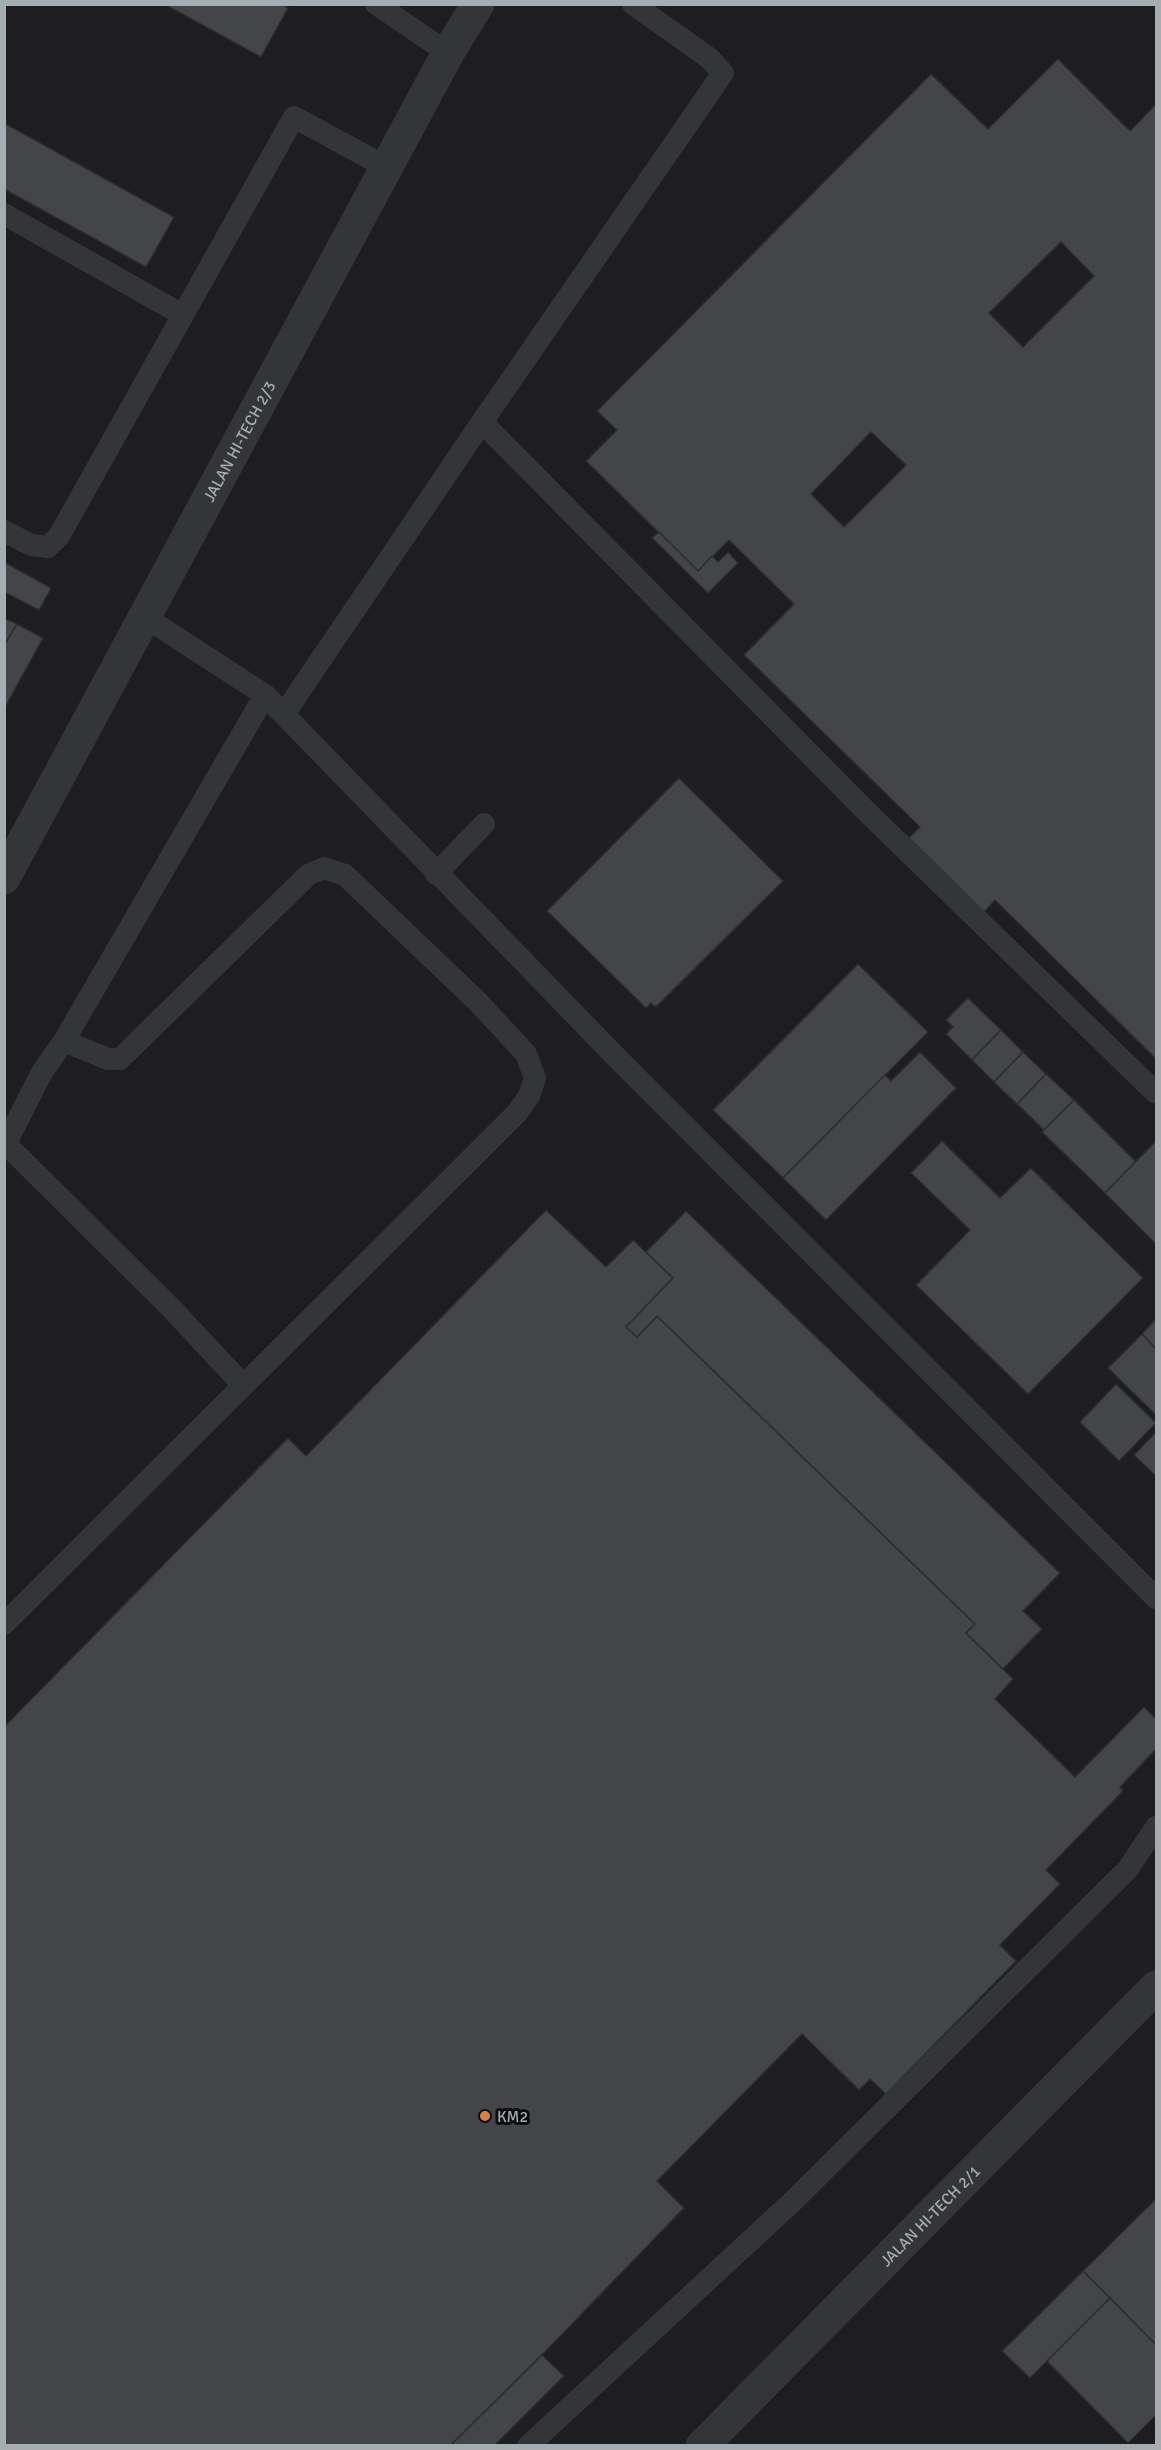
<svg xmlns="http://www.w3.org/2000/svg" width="1161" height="2450" viewBox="0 0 1161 2450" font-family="Signika,sans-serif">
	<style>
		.built { fill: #1e1e20 }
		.building { fill: #444548; stroke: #2c2d2f; stroke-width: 1.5; fill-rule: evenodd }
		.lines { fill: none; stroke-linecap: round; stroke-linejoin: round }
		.service { stroke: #333537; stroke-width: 22 }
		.minor { stroke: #333537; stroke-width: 33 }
		.poi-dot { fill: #dc8240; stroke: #0d0d0e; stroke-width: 2 }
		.labels { text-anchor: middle; stroke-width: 6; stroke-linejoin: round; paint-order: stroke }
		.street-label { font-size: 16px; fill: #a5acb2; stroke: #0d0d0e }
		.poi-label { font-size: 16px; fill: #a5acb2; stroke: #0d0d0e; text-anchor: start }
	</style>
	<rect width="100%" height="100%" fill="#121213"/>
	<rect class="built" x="5" y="5" width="1151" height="2440"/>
	<g class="building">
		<path d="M164,4H281L288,8L261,57Z"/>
		<path d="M1058,59L1130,131L1156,104V1059L995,900L984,912L909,838L920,827L744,655L794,604L729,540L698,571L586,461L617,430L597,411L931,74L988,129ZM1061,242L1094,276L1023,347L989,313ZM871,432L906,465L844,527L811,494Z"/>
		<path d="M4,123L174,217L146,267L4,189Z"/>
		<path d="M659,532L698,571L712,556L718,562L728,552L738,563L708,593L652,538Z"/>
		<path d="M4,562L51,588L39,610L4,592Z"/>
		<path d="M4,618L17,624L4,646Z"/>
		<path d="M17,624L43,638L4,709V646Z"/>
		<path d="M679,778L783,881L656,1007L651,1003L646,1008L547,911Z"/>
		<path d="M858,964L928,1032L783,1178L713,1110Z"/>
		<path d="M968,998L1001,1030L972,1060L946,1034L953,1027L946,1020Z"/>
		<path d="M1001,1030L1023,1052L994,1082L972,1060Z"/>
		<path d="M920,1052L956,1088L826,1220L783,1178L885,1075L891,1081Z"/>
		<path d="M1023,1052L1046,1074L1017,1104L994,1082Z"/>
		<path d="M1046,1074L1074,1100L1044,1130L1017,1104Z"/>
		<path d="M1074,1100L1136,1162L1105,1193L1042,1132Z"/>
		<path d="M942,1141L1000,1198L1031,1168L1143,1278L1028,1394L916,1285L970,1230L911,1173Z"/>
		<path d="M1155,1142L1156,1143V1244L1105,1193Z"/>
		<path d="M546,1210L606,1267L633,1240L673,1278L626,1327L637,1337L657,1316L975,1624L966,1633L1013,1679L995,1699L1075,1777L1144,1707L1156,1719V1749L1120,1787L1123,1791L1046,1870L1060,1884L1000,1945L1016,1961L886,2094L870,2079L859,2090L802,2034L657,2181L684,2208L542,2355L450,2446H4V1727L288,1438L306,1456Z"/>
		<path d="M686,1211L1060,1573L1023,1611L1042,1629L1003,1669L966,1633L975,1624L657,1316L637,1337L626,1327L673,1278L646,1252Z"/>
		<path d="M1156,1319V1349L1142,1334Z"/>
		<path d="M1142,1334L1156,1349V1415L1108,1368Z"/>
		<path d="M1116,1384L1156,1423L1119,1461L1080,1422Z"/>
		<path d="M1156,1432V1476L1134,1455Z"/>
		<path d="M1156,2199V2345L1083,2271Z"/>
		<path d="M1083,2271L1110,2298L1030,2378L1002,2351Z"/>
		<path d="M1110,2298L1156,2345V2415L1128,2443L1047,2361Z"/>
		<path d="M542,2355L564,2376L494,2446H450Z"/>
	</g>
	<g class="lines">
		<g class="service">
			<path d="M376,4L448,53"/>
			<path d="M4,214L183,315"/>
			<path d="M482,422L866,811L1156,1093"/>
			<path d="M4,531L31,545L48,547L59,536L294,117L386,167"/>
			<path d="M145,617L265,695L618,1059L1156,1598"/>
			<path d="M284,714L482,422L723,73L709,58L633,4"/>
			<path d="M436,874L484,824"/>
			<path d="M6,1144L172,1309L243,1385"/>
			<path d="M4,1147L42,1072L64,1041L265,695"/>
			<path d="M4,1624L517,1113L529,1096L535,1078L526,1054L479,1003L345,875L324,868L308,875L120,1059H108L64,1041"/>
			<path d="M528,2446L791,2203L1128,1869L1156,1827"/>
		</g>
		<g class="minor">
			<path id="s1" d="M4,878L448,53L478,4"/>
			<path id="s2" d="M702,2446L1156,1987"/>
		</g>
	</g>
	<circle class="poi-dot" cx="485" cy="2116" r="6"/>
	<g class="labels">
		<g class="street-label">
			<text dy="6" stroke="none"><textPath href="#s1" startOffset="496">JALAN HI-TECH 2/3</textPath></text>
			<text dy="6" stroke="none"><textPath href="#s2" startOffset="324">JALAN HI-TECH 2/1</textPath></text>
		</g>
		<g class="poi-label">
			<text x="497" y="2122">KM2</text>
		</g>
	</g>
	<rect width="1161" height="2450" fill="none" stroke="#a5acb2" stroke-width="12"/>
</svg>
